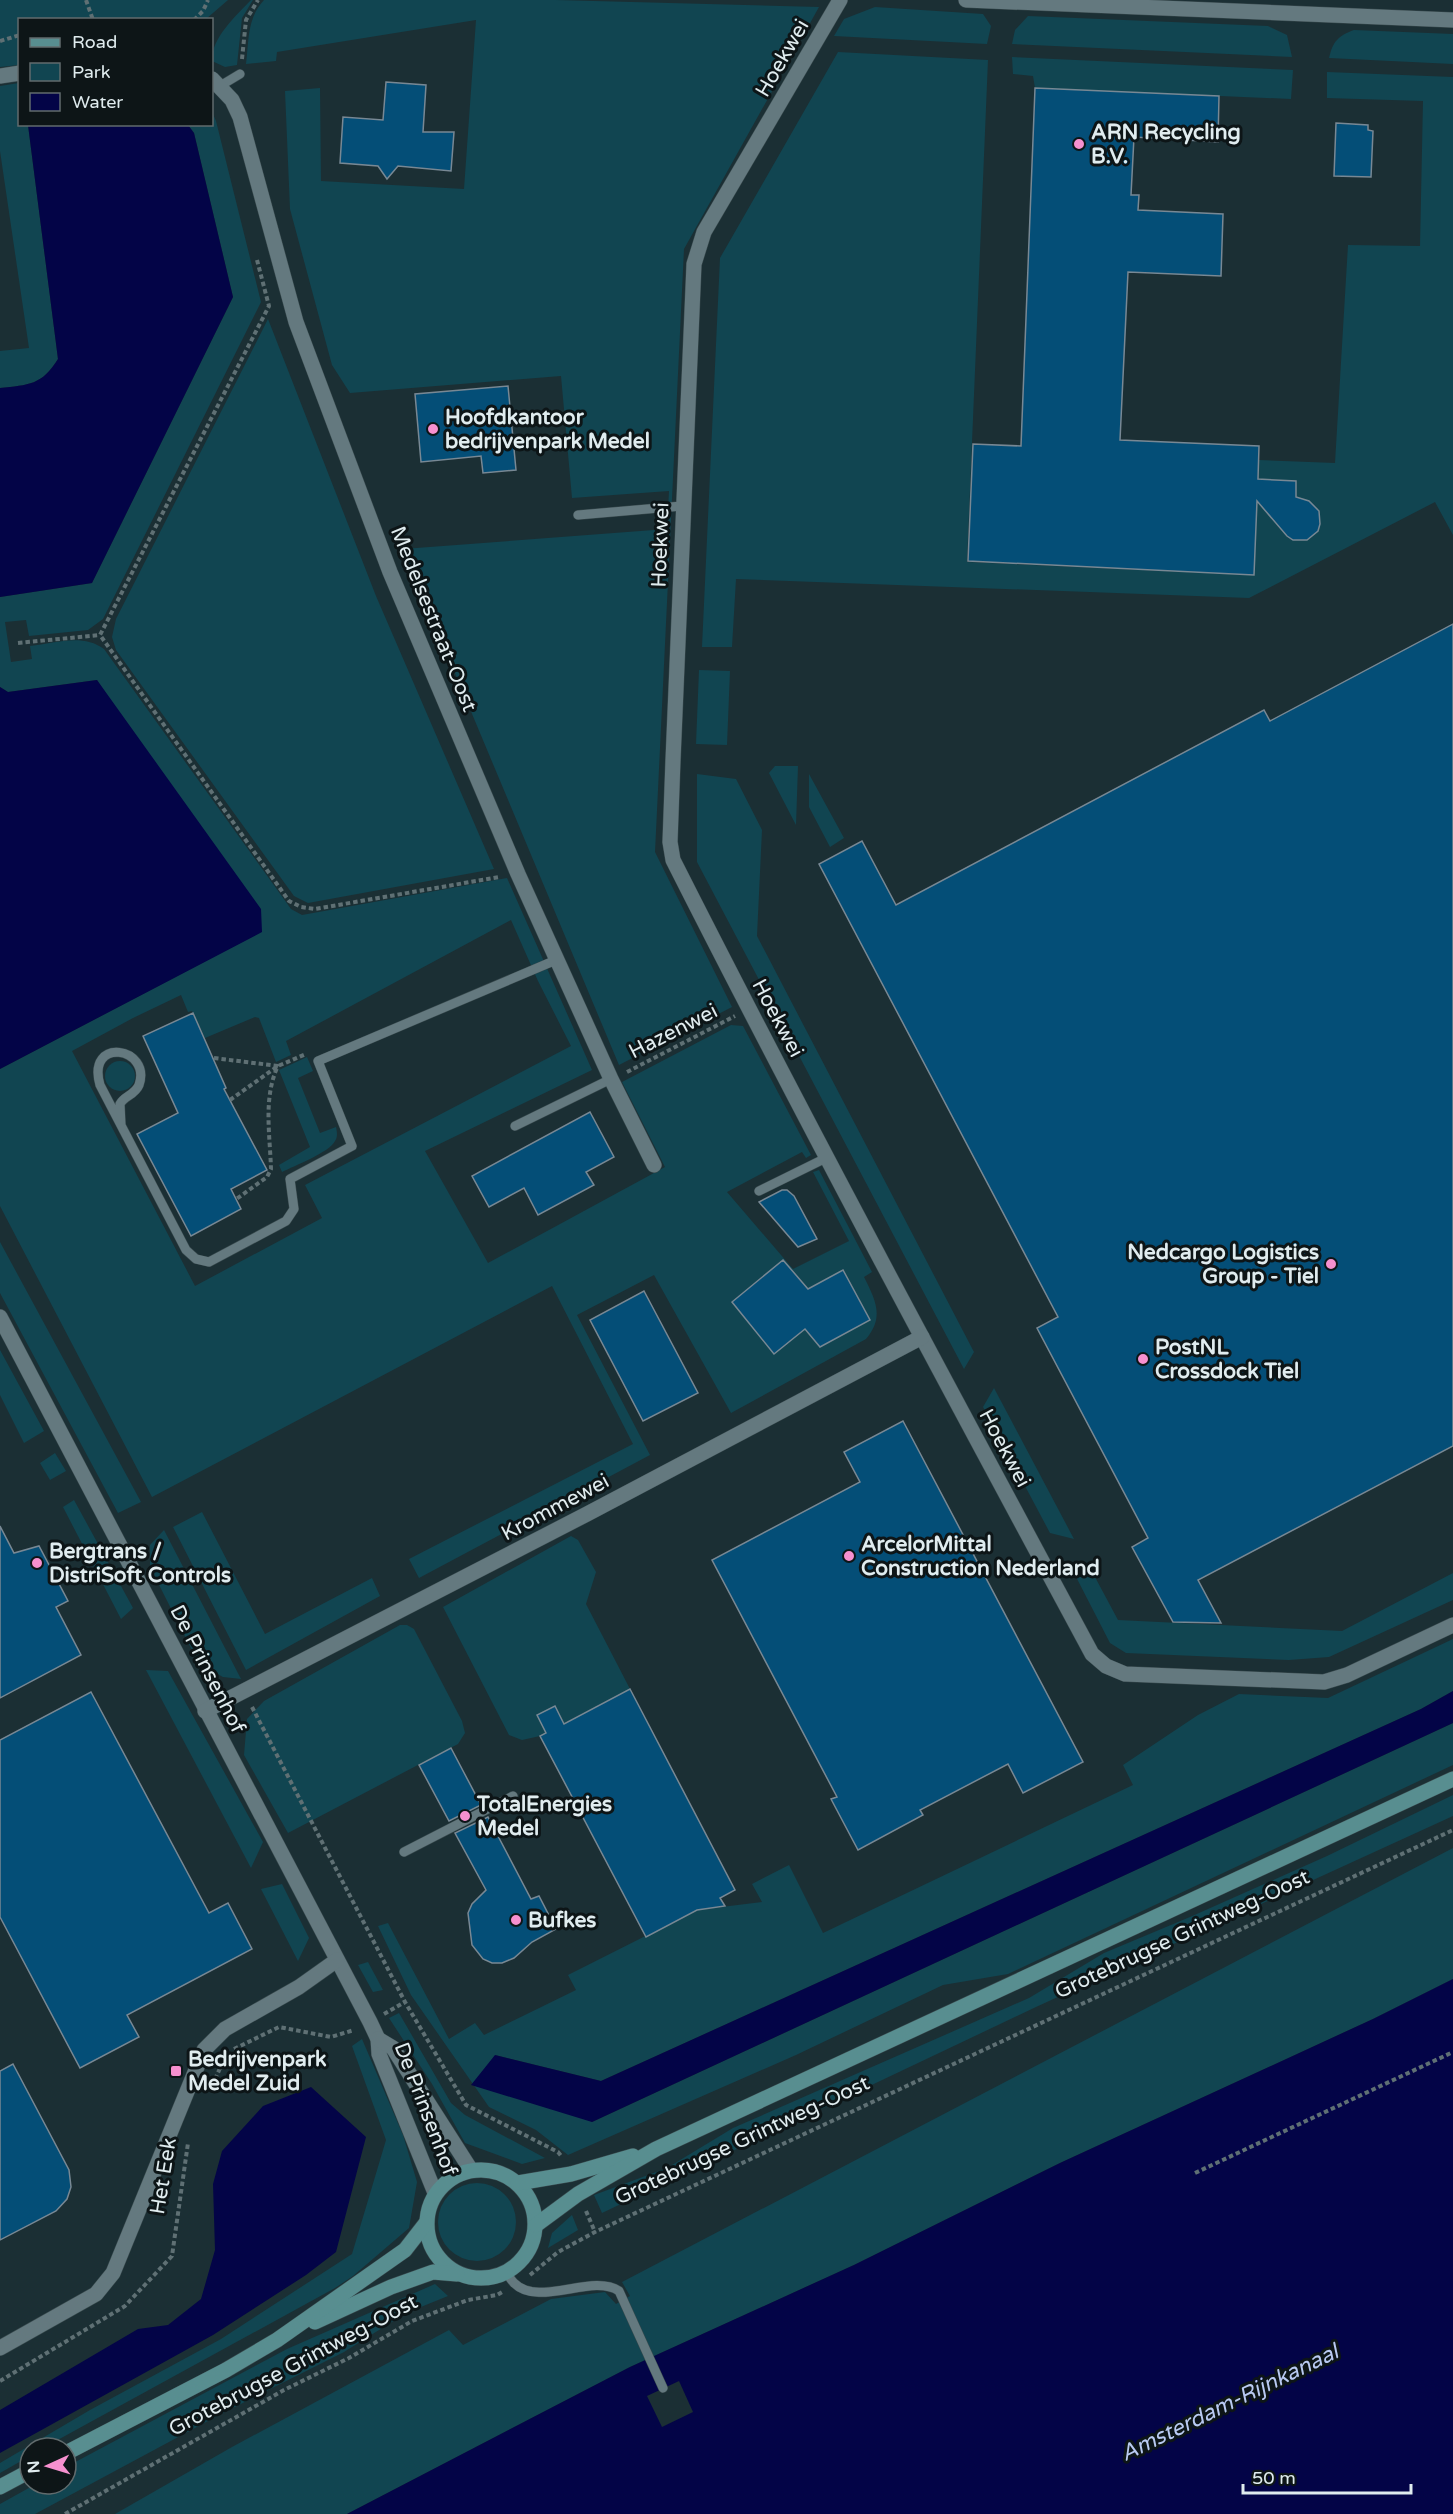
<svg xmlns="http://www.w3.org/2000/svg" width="1453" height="2514" viewBox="0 0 1453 2514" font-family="'Varela Round',sans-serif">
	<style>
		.green { fill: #114551; fill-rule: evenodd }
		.water { fill: #030447 }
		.pier { fill: #1b2f34 }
		.building { fill: #044e77; stroke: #788894; stroke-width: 1.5 }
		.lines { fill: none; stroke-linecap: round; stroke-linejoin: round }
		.lane-casing { stroke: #394a4e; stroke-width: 10 }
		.street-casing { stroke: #394a4e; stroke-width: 16 }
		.secondary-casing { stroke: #394a4e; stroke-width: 16 }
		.path { stroke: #5f7074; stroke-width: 4; stroke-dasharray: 4.5 3; stroke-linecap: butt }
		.lane { stroke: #64797f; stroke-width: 9 }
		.street { stroke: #64797f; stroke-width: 15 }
		.secondary { stroke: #588e90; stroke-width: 15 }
		.poi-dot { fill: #f690cf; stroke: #0d1517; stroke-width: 2 }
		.labels { text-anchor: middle; stroke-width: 6; stroke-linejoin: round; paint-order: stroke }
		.street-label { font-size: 21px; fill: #e0ecef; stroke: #0d1517 }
		.poi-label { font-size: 21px; font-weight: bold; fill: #e0ecef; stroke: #0d1517; text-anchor: start }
		.water-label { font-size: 22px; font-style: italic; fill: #b9caf2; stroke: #0d1517 }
	</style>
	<rect width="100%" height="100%" fill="#1b2f34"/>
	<g class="green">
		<path d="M0,0H228L206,19L20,20L19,65L0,67Z"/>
		<path d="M251,0H253L242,18L237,65L225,67L212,61C211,38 236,16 251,0Z"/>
		<path d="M264,0H556L819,7L684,249L655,852L732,1007L619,1065L403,549L667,529L669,491L572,498L561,376L350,393L332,365L290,209L285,91L320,88L321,181L464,189L476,20L277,52L276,61L246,64C249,40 247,18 264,0Z"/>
		<path d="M875,7L983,14L991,26L987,44L834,36L844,19Z"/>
		<path d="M1028,16L1268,26L1287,35L1292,57L1012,44L1015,30Z"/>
		<path d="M1354,30L1453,34V64L1329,58C1333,41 1338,36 1354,30Z"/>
		<path d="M838,52L988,60L967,562L1253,575L1259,460L1335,463L1348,245L1420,246L1423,101L1327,98V72L1453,77V535L1435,502L1249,598L736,579L732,647H702L720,258Z"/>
		<path d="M1012,57L1293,70L1291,99L1035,88L1033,76L1013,74Z"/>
		<path d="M19,83L20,124L28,125L58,359C42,385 29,385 0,388V351L29,348L0,151V86Z"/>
		<path d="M212,112L216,121L261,302L103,619L88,630L29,636L26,620L5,622L11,662L32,659L30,646C55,643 83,633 104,649L291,909L302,915L507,878L592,1070L425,1151L488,1263L665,1167L622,1082L731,1025L743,1026L811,1155L806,1158L802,1152L727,1192L793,1269L849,1241L813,1172L819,1170L872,1272L864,1277C875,1299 885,1317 866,1339L731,1413L654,1275L577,1315L650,1455L419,1578L409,1559L633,1444L552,1286L152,1497L0,1206V1069L261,932L97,680L8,692L0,687V597L92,583L233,297L194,133L188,125L212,124ZM511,920L538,981L571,1046L305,1185L322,1218L195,1286L72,1051L133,1018L181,995L188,1012L192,1011L205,1038L255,1017L259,1018L276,1062L291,1055L286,1041Z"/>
		<path d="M268,319L376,596L494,869L308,903L294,896L116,650L112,637L116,619Z"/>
		<path d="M699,670L730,671L727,745L696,744Z"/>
		<path d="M775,766H798L796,825L769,773Z"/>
		<path d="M697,774L736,779L762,830L757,936L974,1352L964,1369L697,862Z"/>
		<path d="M809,774L844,838L830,847L809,807Z"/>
		<path d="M307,1057L313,1071L298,1078L320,1133L336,1127C337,1132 338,1137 335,1141C330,1152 294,1166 282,1172L279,1165L310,1147L279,1070Z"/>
		<circle cx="120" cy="1076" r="15"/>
		<path d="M0,1242L141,1502L118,1513L0,1293Z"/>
		<path d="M0,1350L44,1431L24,1443L0,1395Z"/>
		<path d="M994,1388L1074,1539L1050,1533L983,1407Z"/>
		<path d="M55,1453L66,1471L50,1480L40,1463Z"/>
		<path d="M74,1500L133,1608L121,1619L63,1507Z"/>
		<path d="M202,1512L265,1634L372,1578L380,1596L246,1670L173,1527Z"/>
		<path d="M164,1530L241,1679L223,1677L199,1664L150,1567V1545Z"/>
		<path d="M571,1536L578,1540L596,1572L586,1604L630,1689L540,1736L522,1740L509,1735L443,1607Z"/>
		<path d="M1088,1564L1118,1620L1342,1631L1453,1573V1600L1329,1657L1289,1660L1126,1653L1110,1643L1073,1571Z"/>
		<path d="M400,1625H407L414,1629L462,1721L465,1733L458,1744L288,1833L244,1755L247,1719L264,1701Z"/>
		<path d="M1453,1639V1691L1421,1709L601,2081L495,2055L592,2122L1453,1723V1765L1008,1974L943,1985L796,2055L568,2155L536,2130L489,2107L411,1995L378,1926L388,1923L449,2039L475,2023L484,2035L576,1990L568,1975L697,1910L762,1902L752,1884L789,1865L823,1933L1133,1785L1123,1765L1198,1715L1239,1694L1328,1698Z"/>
		<path d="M146,1670L168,1671L263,1842L251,1868Z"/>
		<path d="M1453,1795V1816L1036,2007L602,2213L594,2195L667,2168L733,2128L1029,1998L1104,1953L1190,1917L1327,1856Z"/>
		<path d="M1453,1848V1979L1373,2019L1060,2163L854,2265L630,2367L347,2514H115L232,2447L449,2330L463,2345L551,2299L605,2292L616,2304L630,2296L622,2282Z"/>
		<path d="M282,1884L309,1938L298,1961L261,1889Z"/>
		<path d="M368,1962L383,1990L373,1992L358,1965Z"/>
		<path d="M399,2013L451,2103L465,2115L545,2158L522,2164L465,2143L432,2084L389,2018Z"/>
		<path d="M362,2039L403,2135L417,2182L409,2228L353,2276L335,2288L43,2448H30V2456L0,2473V2463L90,2410L221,2339L352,2254L386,2140L352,2046Z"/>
		<circle cx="477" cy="2222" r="39"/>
		<path d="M572,2215L578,2230L548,2248L552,2233Z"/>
		<path d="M435,2284L448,2296L406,2313L344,2352L221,2414L35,2514H0V2504L36,2484H66V2467L287,2349Z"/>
	</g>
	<g class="water">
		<path d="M28,125H188L194,133L233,297L92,583L0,597V388C29,385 42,385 58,359Z"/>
		<path d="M97,680L261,909L262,932L0,1069V687L8,692Z"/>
		<path d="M1453,1691V1723L592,2122L471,2085L495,2055L601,2081L1421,1709Z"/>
		<path d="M1453,1979V2514H347L630,2367L854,2265L1060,2163L1373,2019Z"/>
		<path d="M311,2087L366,2137L336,2252L306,2275L213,2335L0,2453V2410L138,2329L168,2325L201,2299L215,2250L213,2184L222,2151L263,2106Z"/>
	</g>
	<path class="pier" d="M679,2381L693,2412L662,2427L647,2396Z"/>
	<g class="building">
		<path d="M386,82L426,85L423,132H454L451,171L398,166L387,179L378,166L340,163L343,117L383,120Z"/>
		<path d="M1035,88L1219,96L1218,142L1134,137L1131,195H1139L1138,210L1223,214L1221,276L1128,272L1120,440L1259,446L1258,479L1296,481V497L1309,501L1319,511L1320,524L1318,531L1307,540H1293L1287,536L1257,501L1254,575L968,561L973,444L1021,446Z"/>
		<path d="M1336,123L1368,125V130L1373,131L1371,177L1334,176Z"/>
		<path d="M508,386L516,470L483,473L481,456L421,462L415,394Z"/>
		<path d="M1453,624V1446L1198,1580L1221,1623L1173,1622L1132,1547L1148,1538L1037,1328L1058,1317L819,864L862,841L896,905L1264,710L1270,721Z"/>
		<path d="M193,1013L226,1088L224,1089L267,1170L231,1189L241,1209L191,1236L137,1134L178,1113L143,1036Z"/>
		<path d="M590,1112L614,1157L586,1172L594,1185L538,1215L524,1188L489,1207L472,1176Z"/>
		<path d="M782,1190H787L794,1196L817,1239L798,1247L759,1202Z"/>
		<path d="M783,1260L808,1289L843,1270L870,1320L820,1347L805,1329L774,1354L732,1302Z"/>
		<path d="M644,1291L698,1393L643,1421L590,1320Z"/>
		<path d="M903,1421L1083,1762L1023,1793L1008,1764L920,1810L923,1815L858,1850L831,1799L837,1797L712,1560L860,1482L844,1452Z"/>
		<path d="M0,1526L14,1553L39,1546L68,1601L56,1607L81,1655L0,1698Z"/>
		<path d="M630,1689L735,1890L720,1898L725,1906L697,1910L646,1937L540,1736L546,1733L537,1715L555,1706L564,1724Z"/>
		<path d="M91,1692L209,1913L228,1903L252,1949L127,2015L139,2037L80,2068L0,1917V1740Z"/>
		<path d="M451,1748L481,1805L449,1821L419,1765Z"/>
		<path d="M488,1817L531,1899L539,1896L556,1929L532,1942L514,1958L502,1963H492L483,1959L472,1945L468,1913L472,1904L486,1890L455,1833Z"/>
		<path d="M13,2064L69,2170L71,2187L67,2199L56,2211L0,2240V2071Z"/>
	</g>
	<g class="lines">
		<defs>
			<g id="lane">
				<path d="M220,86L240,74"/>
				<path d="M578,515L682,506"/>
				<path d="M121,1125L120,1104C124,1096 135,1095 139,1085C152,1047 86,1036 100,1085L186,1250L196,1259L209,1262L286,1221L294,1209L290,1179L352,1146L318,1061L556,960"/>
				<path d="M515,1126L611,1079"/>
				<path d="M759,1191L828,1157"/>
				<path d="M404,1852L513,1796"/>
				<path d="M506,2272C508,2275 511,2280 514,2283C539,2308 592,2273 619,2291L663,2388"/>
			</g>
			<g id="street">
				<path d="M840,0L704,232L694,264L673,760L670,842L673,860C808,1127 950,1390 1092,1654L1106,1666L1125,1674L1324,1682L1347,1675L1453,1625"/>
				<path d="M966,0L1453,20"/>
				<path d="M0,76L20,73"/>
				<path d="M212,79L232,100L240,117L296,322L390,572L518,874L611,1079L654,1165"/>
				<path d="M0,1317C125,1551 245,1788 370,2022L378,2039L379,2054L435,2193"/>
				<path d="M205,1711L587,1514L922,1337"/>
				<path d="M378,2039L393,2048L471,2170"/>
				<path d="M0,2348L96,2294L113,2273L204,2050L225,2029L299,1987L337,1960"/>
			</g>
			<g id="secondary">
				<circle cx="481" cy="2224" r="54"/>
				<path d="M518,2183L571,2174L633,2156"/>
				<path d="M536,2225L578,2194L656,2149L1453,1779"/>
				<path d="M315,2322L391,2287L433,2272L457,2274"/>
				<path d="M66,2453L226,2370L277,2340L405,2250L426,2223"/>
				<path d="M0,2487L30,2471"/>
			</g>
		</defs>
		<use href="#lane" class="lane-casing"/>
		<use href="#street" class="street-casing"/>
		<use href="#secondary" class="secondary-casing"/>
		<g class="path">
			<path d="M86,0L93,20"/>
			<path d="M194,20L203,11L208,0"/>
			<path d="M0,41L20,35"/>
			<path d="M242,59L246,20L258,0"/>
			<path d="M257,260L269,306L100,635L289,901L301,907L315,909L499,877"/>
			<path d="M18,643L100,635"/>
			<path d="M214,1058L278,1066C263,1097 270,1135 271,1169L267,1177L235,1200"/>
			<path d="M627,1072L735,1016"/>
			<path d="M230,1100L278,1066L306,1054"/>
			<path d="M252,1707L405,2002L466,2105L558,2152L562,2157"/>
			<path d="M384,2014L405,2002"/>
			<path d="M234,2049L279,2027L331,2037L354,2030"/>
			<path d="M212,2086L225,2057"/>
			<path d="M1195,2173L1453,2052"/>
			<path d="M586,2211L595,2232"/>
			<path d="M530,2275L558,2252L595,2232L1453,1830"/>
			<path d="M0,2381L125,2306L172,2256L188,2143"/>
			<path d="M65,2514L284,2390L349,2358L412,2321L468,2300L497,2295L504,2291"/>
		</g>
		<use href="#lane" class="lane"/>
		<use href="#street" class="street"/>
		<use href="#secondary" class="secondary"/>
	</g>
	<g class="poi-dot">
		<circle cx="1079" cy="144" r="6"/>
		<circle cx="433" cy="429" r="6"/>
		<circle cx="1331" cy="1264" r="6"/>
		<circle cx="1143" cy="1359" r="6"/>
		<circle cx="849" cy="1556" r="6"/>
		<circle cx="37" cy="1563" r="6"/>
		<circle cx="465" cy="1816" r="6"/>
		<circle cx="516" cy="1920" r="6"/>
		<rect x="170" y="2065" width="12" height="12" rx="3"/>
	</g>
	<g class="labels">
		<g class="street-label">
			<text transform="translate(782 58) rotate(-60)" y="7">Hoekwei</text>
			<text transform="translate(660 545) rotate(-88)" y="7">Hoekwei</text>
			<text transform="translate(434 619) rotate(68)" y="7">Medelsestraat-Oost</text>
			<text transform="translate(778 1018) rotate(62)" y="7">Hoekwei</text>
			<text transform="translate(673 1031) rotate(-27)" y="7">Hazenwei</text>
			<text transform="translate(1005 1448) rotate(62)" y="7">Hoekwei</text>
			<text transform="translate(555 1507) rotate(-28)" y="7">Krommewei</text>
			<text transform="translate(208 1669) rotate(63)" y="7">De Prinsenhof</text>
			<text transform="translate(1182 1934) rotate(-25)" y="7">Grotebrugse Grintweg-Oost</text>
			<text transform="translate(426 2109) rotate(69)" y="7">De Prinsenhof</text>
			<text transform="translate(742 2140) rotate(-25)" y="7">Grotebrugse Grintweg-Oost</text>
			<text transform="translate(163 2176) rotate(-81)" y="7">Het Eek</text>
			<text transform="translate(293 2365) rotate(-28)" y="7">Grotebrugse Grintweg-Oost</text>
		</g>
		<g class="poi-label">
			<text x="1091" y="139">ARN Recycling<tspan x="1091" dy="24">B.V.</tspan></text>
			<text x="445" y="424">Hoofdkantoor<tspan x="445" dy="24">bedrijvenpark Medel</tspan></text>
			<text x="1319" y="1259" text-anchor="end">Nedcargo Logistics<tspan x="1319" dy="24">Group - Tiel</tspan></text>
			<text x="1155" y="1354">PostNL<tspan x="1155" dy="24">Crossdock Tiel</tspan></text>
			<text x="861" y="1551">ArcelorMittal<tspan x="861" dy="24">Construction Nederland</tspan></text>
			<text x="49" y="1558">Bergtrans /<tspan x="49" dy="24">DistriSoft Controls</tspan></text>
			<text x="477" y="1811">TotalEnergies<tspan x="477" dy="24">Medel</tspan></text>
			<text x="528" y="1927">Bufkes</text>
			<text x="188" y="2066">Bedrijvenpark<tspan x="188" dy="24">Medel Zuid</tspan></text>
		</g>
		<g class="water-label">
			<text transform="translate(1229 2402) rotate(-26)" y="8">Amsterdam-Rijnkanaal</text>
		</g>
	</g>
	<rect x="18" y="18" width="195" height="108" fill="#0d1517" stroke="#616b6d" stroke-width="1.5"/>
	<rect x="30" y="38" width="30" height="9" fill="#588e90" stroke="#616b6d" stroke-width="1.5"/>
	<text x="72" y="48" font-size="18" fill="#e0ecef">Road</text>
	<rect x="30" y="63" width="30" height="18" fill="#114551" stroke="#616b6d" stroke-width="1.5"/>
	<text x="72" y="78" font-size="18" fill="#e0ecef">Park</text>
	<rect x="30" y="93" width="30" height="18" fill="#030447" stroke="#616b6d" stroke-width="1.5"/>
	<text x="72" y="108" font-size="18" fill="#e0ecef">Water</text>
	<g transform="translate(48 2466) rotate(266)"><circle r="28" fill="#0d1517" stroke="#616b6d" stroke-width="1.5"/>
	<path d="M0-4.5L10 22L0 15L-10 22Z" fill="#f690cf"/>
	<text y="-9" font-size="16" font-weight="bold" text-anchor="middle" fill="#e0ecef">N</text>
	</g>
	<path d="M1243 2484v9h168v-9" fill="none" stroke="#e0ecef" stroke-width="3"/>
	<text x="1252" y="2484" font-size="18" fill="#e0ecef" stroke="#0d1517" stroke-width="4.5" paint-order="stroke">50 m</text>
</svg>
